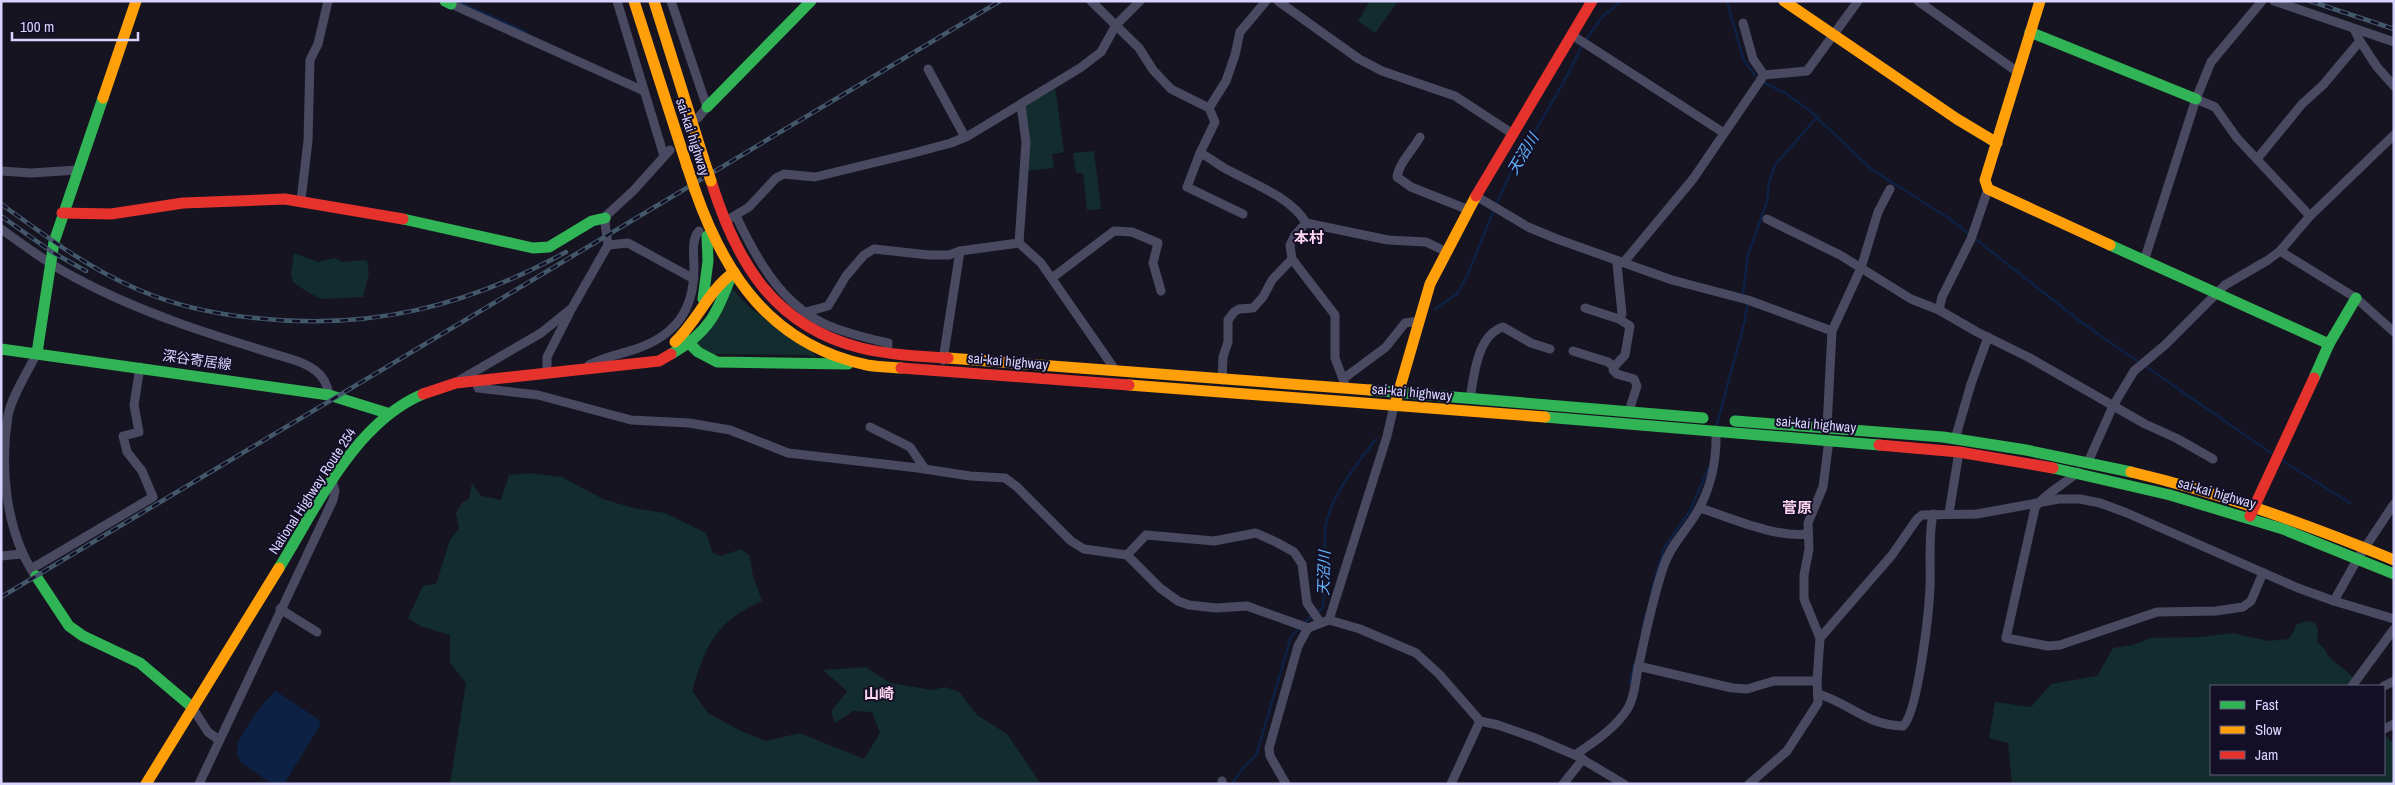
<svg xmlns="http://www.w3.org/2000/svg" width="2395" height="785" viewBox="0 0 2395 785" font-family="'Archivo Narrow','Noto Sans JP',sans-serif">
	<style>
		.green { fill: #132c2d }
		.water { fill: #0d2144 }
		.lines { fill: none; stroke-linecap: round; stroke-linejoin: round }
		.stream { stroke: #0d2144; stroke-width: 2.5 }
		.street { stroke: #4a4962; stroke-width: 9 }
		.fast { stroke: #30b455; stroke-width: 11 }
		.slow { stroke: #ff9f0a; stroke-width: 11 }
		.jam { stroke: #e5322d; stroke-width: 11 }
		.rail-casing { stroke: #43596b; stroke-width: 4.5 }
		.rail { stroke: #130f26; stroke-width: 2.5; stroke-dasharray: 8; stroke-linecap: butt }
		.slow-bridge { stroke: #ff9f0a; stroke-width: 11 }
		.labels { text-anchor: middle; stroke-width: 4; stroke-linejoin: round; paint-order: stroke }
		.street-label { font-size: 14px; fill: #d9d4ff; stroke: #130f26 }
		.water-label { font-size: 15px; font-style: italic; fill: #62b6ff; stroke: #130f26 }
		.neighbourhood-label { font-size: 15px; font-weight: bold; fill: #ffd6f0; stroke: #130f26 }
	</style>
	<rect width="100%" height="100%" fill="#161421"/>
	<g class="green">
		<path d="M1370,1H1398L1375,33L1358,21Z"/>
		<path d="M1055,87L1064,152L1052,154L1054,168L1026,171L1030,137L1025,105Z"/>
		<path d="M1094,151L1101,209L1087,210L1083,173H1076L1073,153Z"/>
		<path d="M294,253L318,262L335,258L342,262L367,260L369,273L363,297L321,299L306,291L293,282L291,273Z"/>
		<path d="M732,288L749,307L813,352L817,360L809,355L713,354L695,344Z"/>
		<path d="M529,473L562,477L603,499L633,508L665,513L706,533L713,553L721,556L741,549L750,556L753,576L762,601C715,622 706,645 692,691L708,713L741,731L766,741L800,733L864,759L880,733L872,712L853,711L835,723L831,712L847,691L823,670L866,667L890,683L932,690L945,687L959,692L977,715L1007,734L1041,784H450L466,683L450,663V635L420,626L408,618L423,586L436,584L450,540L459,528L456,513L462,503L469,499L472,483L481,496L501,500L509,475Z"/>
		<path d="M2307,621L2315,623L2318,630L2317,642L2324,648L2328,656L2353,677L2347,686H2211V774H2384L2385,735L2394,744V784H2012L2008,743L1989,738L1995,702L2031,707L2051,684L2097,676L2113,648L2133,645L2151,638L2200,637L2232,633L2269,641L2288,639L2293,633L2296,625Z"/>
	</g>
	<path class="water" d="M276,691L318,719L321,724L284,784H272L242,763C237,759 236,750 238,744C241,732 266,698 276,691Z"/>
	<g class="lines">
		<g class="stream">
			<path d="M457,1L526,32"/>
			<path d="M1727,1L1744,61L1759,80L1785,93L1809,110L1871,169L1950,219L2085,325L2140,363"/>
			<path d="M1585,41L1601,18L1621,1"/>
			<path d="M1496,205C1519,149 1558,101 1582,45"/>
			<path d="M1743,293L1748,255L1767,202L1769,182L1775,165L1818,116"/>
			<path d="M1435,309L1457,294L1467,276L1494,210"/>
			<path d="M2145,366L2274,455"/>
			<path d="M1717,424L1745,320L1747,305"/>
			<path d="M2281,460L2350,503"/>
			<path d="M1651,592L1664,548L1690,511L1709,467"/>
			<path d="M1316,613C1318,611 1321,610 1322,608C1327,600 1323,540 1326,524C1333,492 1357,464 1376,439"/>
			<path d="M1303,624L1312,616"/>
			<path d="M1642,631L1646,614"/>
			<path d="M1630,683L1634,665"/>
			<path d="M1232,784L1244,767L1256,756L1291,637L1299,628"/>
		</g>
		<g class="street">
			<path d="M453,1L451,4L644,91"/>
			<path d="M617,1L664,156"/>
			<path d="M671,1L707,107L698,118"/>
			<path d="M1091,1L1139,48L1153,70L1171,89L1209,108L1215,122L1200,153C1211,158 1219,166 1230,171C1254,184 1292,198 1306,223L1295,235L1290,245L1292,259L1335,315V358L1346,387"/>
			<path d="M1278,1L1359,59L1382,71L1455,96L1513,134"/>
			<path d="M1918,1L2019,73"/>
			<path d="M2274,1L2394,42"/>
			<path d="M1743,23L1753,59L1764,75"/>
			<path d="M1572,35L1724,133"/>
			<path d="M2360,41L2377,67L2394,86"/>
			<path d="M928,69L965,137"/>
			<path d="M2196,99L2215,107L2237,138L2310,216"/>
			<path d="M1021,105L1026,142L1019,243L1041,263L1116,371"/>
			<path d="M1209,108L1226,81L1235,55L1240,32L1266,1"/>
			<path d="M1420,137C1412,151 1399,163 1397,177L1411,187L1469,210"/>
			<path d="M1200,153L1187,187L1243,214"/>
			<path d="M2257,159L2302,104L2323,85L2360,41L2354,29"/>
			<path d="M1,171L31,173L78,170"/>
			<path d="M1476,196L1528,227L1557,239L1672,280L1748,300L1832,331"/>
			<path d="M301,200L308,141L310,60L318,44L328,1"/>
			<path d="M736,216C756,258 781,304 825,324C845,333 866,338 888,343L887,353"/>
			<path d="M729,219L749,207L776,178L784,174L815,177L910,154L951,143L968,136L1080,68L1101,52L1116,25L1140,1"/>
			<path d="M1767,219L1840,255L1911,299L1939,310L1977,332L2028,357L2145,424L2176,438L2213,459"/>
			<path d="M1306,223L1388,240L1426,242L1447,252"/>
			<path d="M1,229C25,246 48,264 74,277C142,314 218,337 291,359C310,365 326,373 329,395"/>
			<path d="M608,245L628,243L694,279"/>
			<path d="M2280,251L2356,298L2394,332"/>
			<path d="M1618,261L1617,264L1622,314L1619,319L1630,326L1625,355L1614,367L1613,370L1617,374L1634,379L1637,386L1629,411"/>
			<path d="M2144,261L2196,99L2211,62L2262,1"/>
			<path d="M1624,262L1693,179L1764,75L1807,71L1858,1"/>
			<path d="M1052,278L1114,231L1132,232L1158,243L1153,263L1161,291"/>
			<path d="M1585,308L1619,319"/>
			<path d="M1939,310L1942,297L1971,239L1988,189"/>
			<path d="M806,312L828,306L846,276L864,255L874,249L929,255H949L960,251L1019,243"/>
			<path d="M1573,351L1608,362L1614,367"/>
			<path d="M943,360L960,251"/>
			<path d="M589,365C604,357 620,354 636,349C676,335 694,310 694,268C694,257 691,239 699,231"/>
			<path d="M547,374V357L570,312"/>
			<path d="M1343,379L1386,347L1405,323L1419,321"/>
			<path d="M460,380L541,333L572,308L608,245L605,223L607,215L634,190L670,150"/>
			<path d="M1222,380L1223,357L1228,342V320L1234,312L1239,309L1253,308L1263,297L1272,280L1292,259"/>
			<path d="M476,381L478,388L538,395L631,420L689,423L730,430L788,453L918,468L970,476L1005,478L1016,486L1071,541L1084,549L1127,555L1160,588L1178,601L1189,605L1216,608L1247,606L1308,628"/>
			<path d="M1470,398C1474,376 1477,335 1503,327L1531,343L1550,349"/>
			<path d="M870,427L910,447L925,469"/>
			<path d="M1827,427L1832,331L1861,268L1878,212L1890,189"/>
			<path d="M1955,439L1971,384L1988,337"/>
			<path d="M2088,462L2113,406L2134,371L2165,345L2225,285L2268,260L2280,251L2310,216L2394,135"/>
			<path d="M2078,472C2067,482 2041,497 2035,508L2006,638L2048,646L2060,645L2157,612L2216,611L2243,607L2251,601L2263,573"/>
			<path d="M1700,508C1731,518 1775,538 1808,534"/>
			<path d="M1949,513L1959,452"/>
			<path d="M1127,555L1146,535L1214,541L1256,533L1276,542L1294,552L1302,564L1307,603L1320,622"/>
			<path d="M1,556L22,554"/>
			<path d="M31,569L153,497L142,471L127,452L123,436L139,432L134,405L140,367"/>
			<path d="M34,574C5,529 0,467 8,415C13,394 27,373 37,353"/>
			<path d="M2334,601L2358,558L2394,504"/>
			<path d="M280,609L317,632"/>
			<path d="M1329,620L1387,436L1394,406"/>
			<path d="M1820,638L1892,555L1917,519L1922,515L1977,514L2059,499H2080L2100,503L2127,513L2298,588L2334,601L2394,619"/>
			<path d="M1638,666L1732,688L1747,689L1774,681H1817"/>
			<path d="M2352,686L2394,629"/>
			<path d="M2384,686L2394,681"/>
			<path d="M1818,694C1848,702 1867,726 1903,726C1918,713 1929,611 1930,587C1931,563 1928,538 1933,514"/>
			<path d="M192,707L208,732L219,740"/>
			<path d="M2384,729L2394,724"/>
			<path d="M1575,755C1594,742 1616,728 1628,708C1636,694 1635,679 1639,664C1646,631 1653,597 1664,565C1670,547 1682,535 1692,520C1711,492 1717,463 1716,430"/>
			<path d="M199,784L333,500L335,491L333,484"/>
			<path d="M1222,784V781"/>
			<path d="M1286,784L1270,756L1269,748L1298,646L1308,628L1329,620L1360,629L1416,653L1439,674L1480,721L1498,725L1535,738L1575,755L1624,784"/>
			<path d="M1451,784L1480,721"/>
			<path d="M1563,784L1583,759"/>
			<path d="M1749,784L1787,751L1818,703L1817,681L1820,638L1804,599V575L1809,549L1808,523L1823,487L1829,440"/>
		</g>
		<g class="fast">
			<path d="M445,1L451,4"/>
			<path d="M2030,32L2196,99"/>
			<path d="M707,107L811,1"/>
			<path d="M403,219L533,248L549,247L592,221L605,218"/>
			<path d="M2110,245L2329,344"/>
			<path d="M703,299L708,261L707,236"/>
			<path d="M682,336L698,352L717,362L848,364"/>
			<path d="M1,349L329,395L387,413"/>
			<path d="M37,353L54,242L103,98"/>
			<path d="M671,354C709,333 718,312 732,273"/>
			<path d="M2314,378L2329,344L2356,298"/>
			<path d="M1370,390L1703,418"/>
			<path d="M1545,417L1879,445"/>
			<path d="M1735,421L1943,437L2026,450L2131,472"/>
			<path d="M2053,468L2170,495L2283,529L2394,574"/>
			<path d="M279,568C316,508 354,423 423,394"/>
			<path d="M36,576L69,626L83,636L140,663L192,707"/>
		</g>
		<g class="slow">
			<path d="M634,1L687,166"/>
			<path d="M654,1L703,157"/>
			<path d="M1784,1L1957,119L1997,143"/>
			<path d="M2040,1L1985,180L1988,189L2110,245"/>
			<path d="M103,98L136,1"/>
			<path d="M695,190C725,276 772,345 867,365C878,367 890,367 901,368"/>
			<path d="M675,342C698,320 708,291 734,272"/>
			<path d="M948,358L1370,390"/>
			<path d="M1129,385L1545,417"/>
			<path d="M1396,401L1430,284L1476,196"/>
			<path d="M2131,472C2221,493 2308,525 2394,560"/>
			<path d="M146,784L279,568"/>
		</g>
		<g class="jam">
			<path d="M711,181C736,261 773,326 861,348C889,355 919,356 948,358"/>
			<path d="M1476,196L1592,1"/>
			<path d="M62,213L111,214L183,203L285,199L403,219"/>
			<path d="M901,368L1129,385"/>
			<path d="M423,394L456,383L659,361L671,354"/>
			<path d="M1879,445L1959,452L2053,468"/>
			<path d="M2250,516L2314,378"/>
		</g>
		<defs>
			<g id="rail">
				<path d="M2310,1L2394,29"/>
				<path d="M1,204C42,233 82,264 128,285C168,304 211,314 255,318C368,331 468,306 566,252"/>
				<path d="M1,216L52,252L86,271"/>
				<path d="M1,597L1000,1"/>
			</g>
		</defs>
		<use href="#rail" class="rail-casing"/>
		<use href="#rail" class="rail"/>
		<g class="slow-bridge">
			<path d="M703,157L711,181"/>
			<path d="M687,166L695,190"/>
		</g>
	</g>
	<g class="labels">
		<g class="street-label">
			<text transform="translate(693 137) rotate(72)" y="5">sai-kai highway</text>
			<text transform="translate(197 360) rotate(8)" y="5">深谷寄居線</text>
			<text transform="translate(1008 361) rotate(5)" y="5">sai-kai highway</text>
			<text transform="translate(1412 392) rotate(5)" y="5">sai-kai highway</text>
			<text transform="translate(1816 424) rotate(5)" y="5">sai-kai highway</text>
			<text transform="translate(312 491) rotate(-57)" y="5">National Highway Route 254</text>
			<text transform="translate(2217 493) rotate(16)" y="5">sai-kai highway</text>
		</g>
		<g class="water-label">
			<text transform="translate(1523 154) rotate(-59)" y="5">天沼川</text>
			<text transform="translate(1324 573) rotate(-88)" y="5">天沼川</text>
		</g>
		<g class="neighbourhood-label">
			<text x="1309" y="243">本村</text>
			<text x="1797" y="513">菅原</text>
			<text x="879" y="699">山崎</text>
		</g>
	</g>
	<rect width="2395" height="785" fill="none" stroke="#d9d4ff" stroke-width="5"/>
	<rect x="2210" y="685" width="175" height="90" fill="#130f26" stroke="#625e7d"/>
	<rect x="2220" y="701" width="25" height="8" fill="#30b455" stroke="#625e7d"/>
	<text x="2255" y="710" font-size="15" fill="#d9d4ff">Fast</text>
	<rect x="2220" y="726" width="25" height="8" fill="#ff9f0a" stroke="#625e7d"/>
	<text x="2255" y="735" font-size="15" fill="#d9d4ff">Slow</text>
	<rect x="2220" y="751" width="25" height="8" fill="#e5322d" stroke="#625e7d"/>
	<text x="2255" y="760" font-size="15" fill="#d9d4ff">Jam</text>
	<path d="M12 32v8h126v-8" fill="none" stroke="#d9d4ff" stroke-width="2.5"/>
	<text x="20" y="32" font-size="15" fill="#d9d4ff" stroke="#130f26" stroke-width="4" paint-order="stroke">100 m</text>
</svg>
